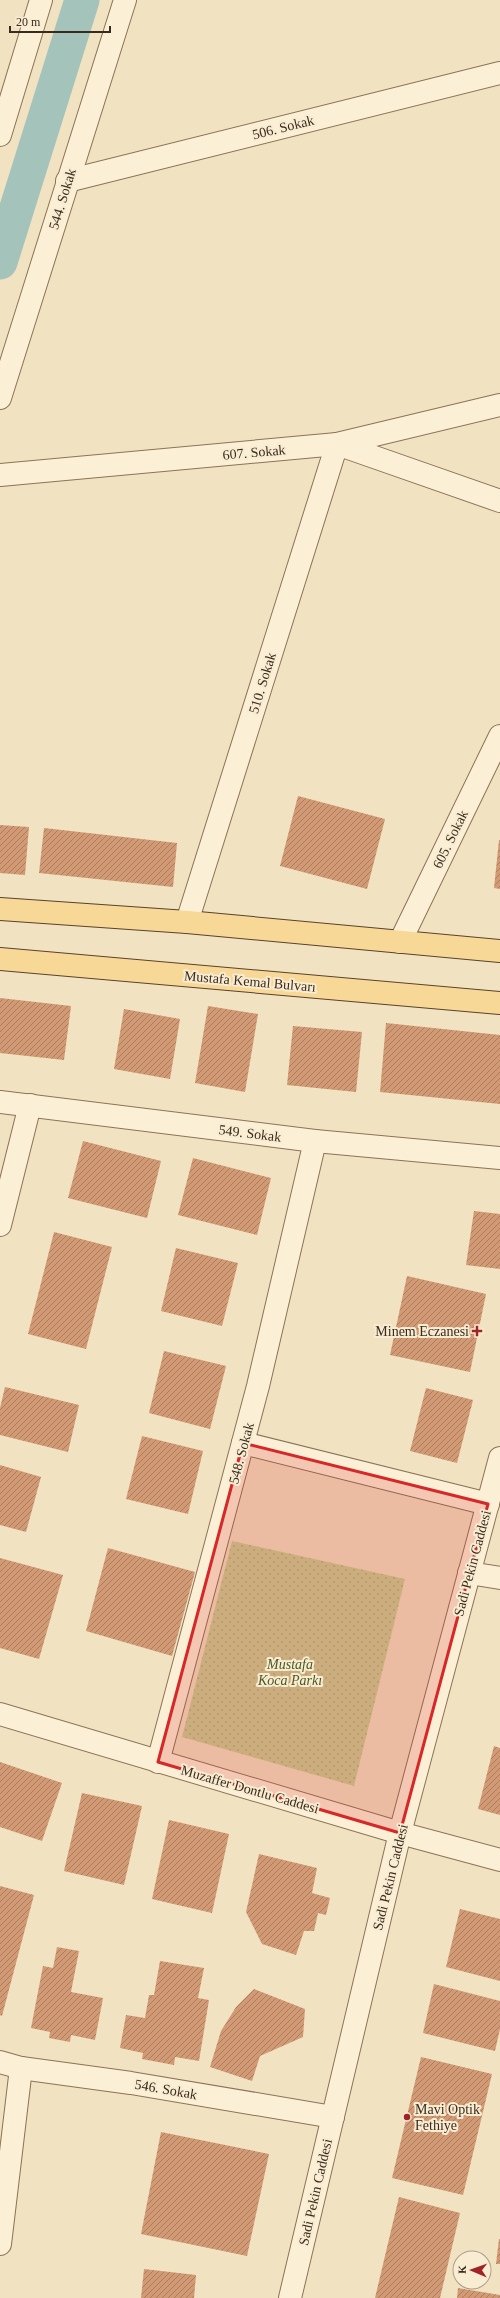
<svg xmlns="http://www.w3.org/2000/svg" width="500" height="2298" viewBox="0 0 500 2298" font-family="Georgia,serif">
	<style>
		.park { fill: url(#park-dots) }
		.lines { fill: none; stroke-linecap: round; stroke-linejoin: round }
		.canal { stroke: #a4c3ba; stroke-width: 35 }
		.building { fill: url(#building-hatch) }
		.minor-casing { stroke: #8c7357; stroke-width: 24 }
		.major-casing { stroke: #5a412c; stroke-width: 24 }
		.minor { stroke: #fbefd5; stroke-width: 22 }
		.major { stroke: #f7d896; stroke-width: 22 }
		.marked { fill: #d62828; fill-opacity: 0.2; stroke: #d62828; stroke-width: 3; stroke-linejoin: round }
		.poi-dot { fill: #a02325; stroke: #f8ecd2; stroke-width: 1.5 }
		.labels { text-anchor: middle; stroke-width: 4; stroke-linejoin: round; paint-order: stroke }
		.street-label { font-size: 14px; fill: #3b2b1d; stroke: #f8ecd2 }
		.poi-label { font-size: 14px; fill: #3b2b1d; stroke: #f8ecd2; text-anchor: end }
		.park-label { font-size: 14px; font-style: italic; fill: #4c5922; stroke: #f8ecd2 }
	</style>
	<defs>
		<pattern id="park-dots" width="8" height="8" patternUnits="userSpaceOnUse"><rect width="8" height="8" fill="#cad094"/><path d="M2 2h.1M6 6h.1" fill="none" stroke="#aeb37f" stroke-width="1.8" stroke-linecap="round"/></pattern>
		<pattern id="building-hatch" width="6" height="6" patternUnits="userSpaceOnUse"><rect width="6" height="6" fill="#d29a74"/><path d="M-1 1l2-2M0 6l6-6M5 7l2-2" fill="none" stroke="#ac7e5f"/></pattern>
	</defs>
	<rect width="100%" height="100%" fill="#f1e2c1"/>
	<path class="park" d="M232,1541L405,1579L354,1786L182,1737Z"/>
	<g class="lines">
		<path class="canal" d="M0,262L82,0"/>
	</g>
	<g class="building">
		<path d="M298,796L385,819L367,889L280,866Z"/>
		<path d="M0,825L29,827L25,875L0,873Z"/>
		<path d="M44,828L177,843L173,887L39,873Z"/>
		<path d="M499,840H500V889L494,888Z"/>
		<path d="M0,998L71,1006L64,1060L0,1053Z"/>
		<path d="M208,1006L258,1014L245,1092L195,1083Z"/>
		<path d="M124,1009L180,1019L170,1079L114,1069Z"/>
		<path d="M386,1023L500,1035V1104L380,1092Z"/>
		<path d="M293,1026L362,1032L356,1092L287,1085Z"/>
		<path d="M83,1141L161,1161L147,1218L68,1198Z"/>
		<path d="M193,1158L271,1178L257,1235L178,1215Z"/>
		<path d="M474,1211L500,1214V1269L466,1265Z"/>
		<path d="M54,1232L112,1247L86,1349L28,1334Z"/>
		<path d="M176,1248L238,1263L222,1326L161,1311Z"/>
		<path d="M407,1276L486,1294L470,1372L390,1355Z"/>
		<path d="M164,1351L226,1366L210,1429L149,1413Z"/>
		<path d="M5,1387L79,1405L68,1452L0,1435V1408Z"/>
		<path d="M426,1388L473,1400L457,1463L410,1451Z"/>
		<path d="M142,1436L203,1451L188,1514L126,1499Z"/>
		<path d="M0,1465L41,1477L26,1532L0,1525Z"/>
		<path d="M108,1548L195,1572L172,1656L86,1631Z"/>
		<path d="M0,1558L63,1575L39,1659L0,1648Z"/>
		<path d="M494,1746L500,1748V1815L478,1809Z"/>
		<path d="M0,1762L62,1783L42,1841L0,1827Z"/>
		<path d="M82,1793L142,1806L124,1885L64,1871Z"/>
		<path d="M169,1820L229,1834L212,1913L152,1899Z"/>
		<path d="M259,1854L317,1868L312,1893L330,1898L326,1915L318,1913L314,1931H304L296,1955L262,1944L246,1912Z"/>
		<path d="M0,1886L34,1895L2,2016L0,2015Z"/>
		<path d="M460,1909L500,1919V1981L446,1967Z"/>
		<path d="M57,1947L79,1951L71,1992L103,1998L95,2040L71,2035L70,2042L49,2038L50,2032L31,2028L43,1966L53,1968Z"/>
		<path d="M160,1961L204,1968L198,1998L209,2000L199,2061L175,2057L174,2065L142,2059L143,2053L120,2048L126,2015L145,2018L149,1995H154Z"/>
		<path d="M434,1984L500,2001V2029L495,2051L423,2033Z"/>
		<path d="M254,1989L305,2009L303,2037L260,2056L252,2081L210,2067L221,2031L236,2007Z"/>
		<path d="M421,2057L492,2074L463,2195L392,2178Z"/>
		<path d="M161,2132L269,2154L247,2256L141,2234Z"/>
		<path d="M399,2197L460,2213L440,2298H375Z"/>
		<path d="M499,2239H500V2264H496Z"/>
		<path d="M144,2269L196,2275L194,2298H141Z"/>
		<path d="M458,2288L500,2295V2298H457Z"/>
	</g>
	<g class="lines">
		<defs>
			<g id="minor">
				<path d="M0,135L41,0"/>
				<path d="M67,181L500,73"/>
				<path d="M0,398L125,0"/>
				<path d="M0,475L337,444L500,501"/>
				<path d="M187,922L337,444L500,405"/>
				<path d="M400,942L500,736"/>
				<path d="M0,1102L315,1141L500,1158"/>
				<path d="M0,1225L30,1105"/>
				<path d="M243,1443L488,1504"/>
				<path d="M469,1573L500,1578"/>
				<path d="M0,1714L400,1833L500,1860"/>
				<path d="M158,1762L258,1386L315,1141"/>
				<path d="M0,2062L21,2068L131,2083L333,2117"/>
				<path d="M0,2244L21,2068"/>
				<path d="M290,2298L400,1833L500,1458"/>
			</g>
			<g id="major">
				<path d="M0,909L187,922L500,951"/>
				<path d="M0,959L500,1003"/>
			</g>
		</defs>
		<use href="#minor" class="minor-casing"/>
		<use href="#major" class="major-casing"/>
		<use href="#minor" class="minor"/>
		<use href="#major" class="major"/>
	</g>
	<path class="marked" d="M243,1443L488,1504L400,1833L158,1762Z"/>
	<g class="poi-dot">
		<path d="M475 1325h4v4h4v4h-4v4h-4v-4h-4v-4h4z"/>
		<circle cx="407" cy="2117" r="4"/>
	</g>
	<g class="labels">
		<g class="street-label">
			<text transform="translate(283 127) rotate(-14)" y="5">506. Sokak</text>
			<text transform="translate(62 199) rotate(-73)" y="5">544. Sokak</text>
			<text transform="translate(254 452) rotate(-5)" y="5">607. Sokak</text>
			<text transform="translate(262 683) rotate(-73)" y="5">510. Sokak</text>
			<text transform="translate(450 839) rotate(-64)" y="5">605. Sokak</text>
			<text transform="translate(250 981) rotate(5)" y="5">Mustafa Kemal Bulvarı</text>
			<text transform="translate(250 1133) rotate(7)" y="5">549. Sokak</text>
			<text transform="translate(241 1453) rotate(-75)" y="5">548. Sokak</text>
			<text transform="translate(472 1563) rotate(-75)" y="5">Sadi Pekin Caddesi</text>
			<text transform="translate(250 1789) rotate(16)" y="5">Muzaffer Dontlu Caddesi</text>
			<text transform="translate(390 1877) rotate(-76)" y="5">Sadi Pekin Caddesi</text>
			<text transform="translate(166 2089) rotate(10)" y="5">546. Sokak</text>
			<text transform="translate(315 2192) rotate(-77)" y="5">Sadi Pekin Caddesi</text>
		</g>
		<g class="poi-label">
			<text x="469" y="1336">Minem Eczanesi</text>
			<text x="415" y="2114" text-anchor="start">Mavi Optik<tspan x="415" dy="16">Fethiye</tspan></text>
		</g>
		<g class="park-label">
			<text x="290" y="1669">Mustafa<tspan x="290" dy="16">Koca Parkı</tspan></text>
		</g>
	</g>
	<g transform="translate(472 2270) rotate(272)"><circle r="19" fill="#f8ecd2" stroke="#ac9f8a"/>
	<path d="M0-3L7 15L0 10L-7 15Z" fill="#a02325"/>
	<text y="-6" font-size="11" font-weight="bold" text-anchor="middle" fill="#3b2b1d">K</text>
	</g>
	<path d="M10 26v6h100v-6" fill="none" stroke="#3b2b1d" stroke-width="2"/>
	<text x="16" y="26" font-size="12" fill="#3b2b1d" stroke="#f8ecd2" stroke-width="3" paint-order="stroke">20 m</text>
</svg>
